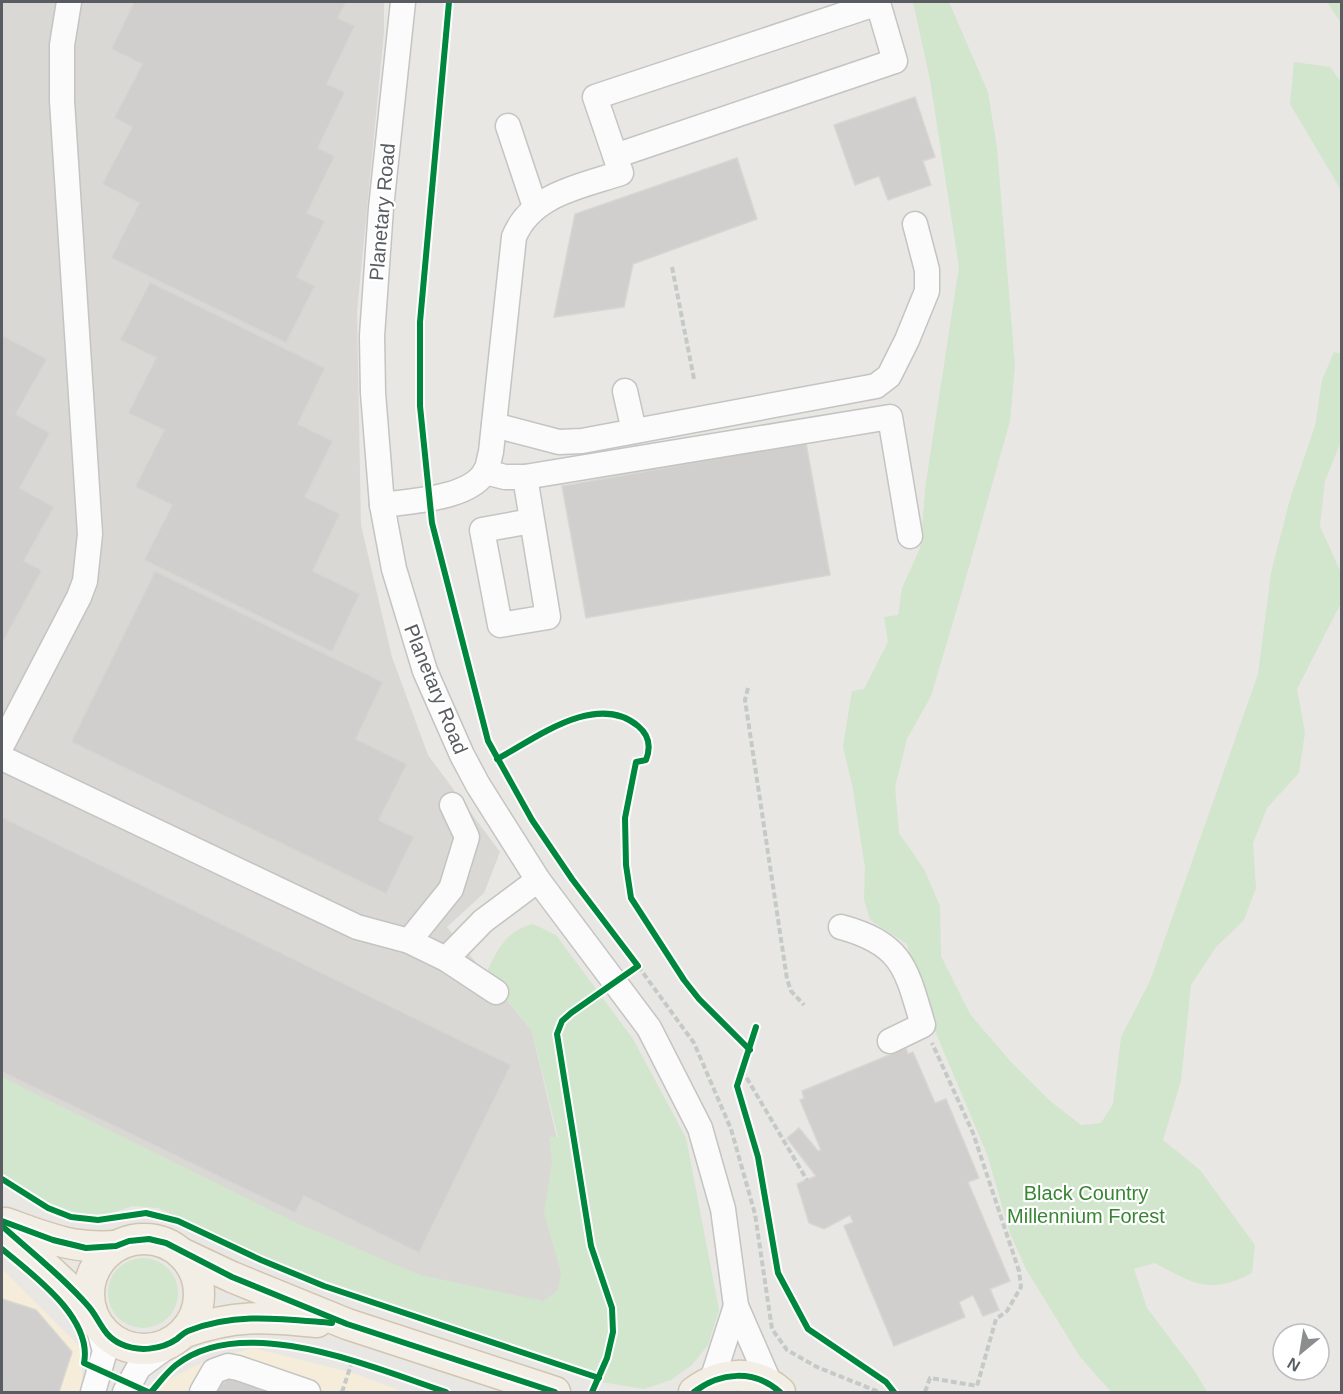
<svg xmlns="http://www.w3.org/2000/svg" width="1343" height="1394" viewBox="0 0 1343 1394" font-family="Helvetica,sans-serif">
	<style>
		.commercial { fill: #f5ecda }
		.industrial { fill: #dad8d4 }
		.green { fill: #d2e5cd }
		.building { fill: #d1cfcd; stroke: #d8d6d2; stroke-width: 1.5 }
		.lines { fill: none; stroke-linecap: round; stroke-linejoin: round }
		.minor-casing { stroke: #c4c4c3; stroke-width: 27 }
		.major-casing { stroke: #d1c5b0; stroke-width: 33 }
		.path { stroke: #c4cac6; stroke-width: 4; stroke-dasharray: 6 3; stroke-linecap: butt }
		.minor { stroke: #fcfbfb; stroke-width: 24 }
		.major { stroke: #f2eee6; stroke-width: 30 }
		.cycleway-casing { stroke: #fff; stroke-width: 10 }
		.cycleway { stroke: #00873e; stroke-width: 6 }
		.labels { text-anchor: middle; stroke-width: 4.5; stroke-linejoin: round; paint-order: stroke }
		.street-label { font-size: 20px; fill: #595d61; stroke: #fff }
		.park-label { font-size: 20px; fill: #388534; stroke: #fff }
	</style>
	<rect width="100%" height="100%" fill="#e9e7e3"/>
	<g class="commercial">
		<path d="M2,1269L82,1349V1383L110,1392H2Z"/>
		<path d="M253,1348L353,1373L404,1392H157L169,1379L206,1361Z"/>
	</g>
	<path class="industrial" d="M2,2H384V32L357,312L361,525L392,657L428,755L500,852L484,893L447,927L532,1031L593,1294L552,1330L2,1144Z"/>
	<g class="green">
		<path d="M913,2H949L988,92L997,148L1015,366L1010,421L961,595L931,696L907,739L895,787L899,833L924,869L940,906L941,956L970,1014L1010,1061L1049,1100L1081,1125L1101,1123L1113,1104L1121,1037L1150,981L1258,674L1271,573L1290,499L1315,426L1322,380L1334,352L1341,354V441L1325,481L1320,526L1341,573V603L1297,689L1305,733L1299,773L1267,808L1253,843L1256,888L1244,920L1216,947L1191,985L1181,1081L1163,1140L1200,1170L1255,1245L1252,1273C1210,1295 1194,1284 1155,1263L1134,1269L1147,1308L1194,1370L1207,1392H1111L1080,1357L1026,1269L1010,1233L987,1154L922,1000L907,944L870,920L864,899L865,868L853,790L843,746L852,691L864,689L888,642L884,617L898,615L902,588L920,548L926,482L959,267L930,80Z"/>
		<path d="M1327,2H1341V23Z"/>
		<path d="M1294,62L1330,67L1341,82V190L1290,104Z"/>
		<path d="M533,924L556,935L633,1039L686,1138L719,1310L708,1345L692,1365L671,1380L644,1389L589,1380L268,1259L158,1208L133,1206L108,1214L82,1215L50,1206L2,1176V1077L297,1223L420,1275L543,1301L558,1290L561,1273L544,1213L552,1161L549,1137H558L532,1031L486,974C496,951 507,930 533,924Z"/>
		<circle cx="143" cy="1293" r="35"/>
	</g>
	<g class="building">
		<path d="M134,2H346L338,18L355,26L327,84L345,92L318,148L335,156L307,213L325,221L297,277L315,286L286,343L111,258L139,203L102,184L132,127L114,118L142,64L111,49Z"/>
		<path d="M915,97L935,157L923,161L931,185L888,200L879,176L855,185L834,125Z"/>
		<path d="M737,158L757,219L633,264L624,307L554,317L575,214Z"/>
		<path d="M150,282L325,368L298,424L333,441L305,497L340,514L313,571L360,594L332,652L144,560L172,505L135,487L164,430L128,413L156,358L120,340Z"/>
		<path d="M2,335L47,359L16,414L50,433L20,488L54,507L24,561L42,570L2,644Z"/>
		<path d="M806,443L830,575L586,618L562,486Z"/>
		<path d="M155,571L383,682L356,739L407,764L379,820L414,837L386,894L71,742Z"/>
		<path d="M2,817L511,1065L419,1253L304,1196L295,1213L2,1072Z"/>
		<path d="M906,1048L908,1054L913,1052L935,1103L946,1099L979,1178L968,1182L1010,1281L990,1289L999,1310L983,1316L973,1295L959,1302L965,1317L894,1346L844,1226L853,1222L850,1215L824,1229L809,1223L797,1184L816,1176L787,1138L799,1128L818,1151L821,1150L800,1100L804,1098L802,1091Z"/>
		<path d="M2,1299L36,1310L72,1352L59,1392H2Z"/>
		<path d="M228,1371L291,1392H214L218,1381L224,1383Z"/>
	</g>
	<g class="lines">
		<defs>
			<g id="minor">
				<path d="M403,2L381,208L372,336L373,393L382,505L394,569L425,671L462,755L478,785L538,880L649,1028L700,1128L723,1209L736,1306L770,1384"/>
				<path d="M508,126L535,207"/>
				<path d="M625,391L634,431"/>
				<path d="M494,425L559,442L582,441L876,386L889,376L907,340L927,291V270L915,224"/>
				<path d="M485,472L505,477H525L890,417L910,536"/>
				<path d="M525,477L548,617L500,625L482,530L531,521"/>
				<path d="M382,505C410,501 472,499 486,470C489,465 489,458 491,452L514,237C531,194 582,186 621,173L595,97L878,3L895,61L615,156"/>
				<path d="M2,745L79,597L85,581L90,534L62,101V45L69,2"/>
				<path d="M2,758L357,927L409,941L446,959L496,992"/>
				<path d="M841,927C903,944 906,968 923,1025L890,1041"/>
				<path d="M409,941L451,889L467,837L452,805"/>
				<path d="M446,959L483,921L538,880"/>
				<path d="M712,1380L736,1306"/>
				<path d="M93,1392L105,1351L97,1323"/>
				<path d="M125,1392L139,1367L177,1339"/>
				<path d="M202,1392L214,1371L228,1366L238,1368L308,1392"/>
			</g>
			<g id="major">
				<path d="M6,1223C47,1238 72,1249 116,1246"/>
				<path d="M2,1226L91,1309"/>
				<circle cx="144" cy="1294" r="55"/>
				<path d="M181,1253L232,1277L347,1324L555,1392"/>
				<path d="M185,1332C236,1314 264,1317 317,1322"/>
				<path d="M694,1392C720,1372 754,1369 780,1392"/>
			</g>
		</defs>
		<use href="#minor" class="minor-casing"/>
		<use href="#major" class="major-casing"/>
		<g class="path">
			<path d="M672,267L694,379"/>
			<path d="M748,688L745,700L787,979L791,991L804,1005"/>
			<path d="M638,966L694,1043L731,1129L755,1214L772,1329L787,1350L817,1367L879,1392"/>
			<path d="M742,1070L807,1180"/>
			<path d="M342,1392L353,1359"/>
			<path d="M925,1392L930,1378L977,1386L996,1319L1007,1311L1021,1287L1019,1271L973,1133L932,1043"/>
		</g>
		<use href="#minor" class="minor"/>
		<use href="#major" class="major"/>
		<defs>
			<g id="cycleway">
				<path d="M449,2L420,322V406L432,523L488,741L532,820L572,879L638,966L571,1013L562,1021L557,1034L591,1246L612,1308L613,1332L607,1358L592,1392"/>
				<path d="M497,759C535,739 596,691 638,726C649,735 651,747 646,760L636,762L625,818L626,865L631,898L684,980L699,999L750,1050"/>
				<path d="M756,1027L737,1086L758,1157L778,1273L808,1329L886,1382L894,1392"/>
				<path d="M2,1179L48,1208L71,1217L98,1220L146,1213L178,1221L261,1260L324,1286L599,1378"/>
				<path d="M2,1221L53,1240L86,1248L116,1246L129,1241L149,1239L166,1243L232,1277L347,1324L555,1392"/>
				<path d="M2,1226C31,1252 63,1277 89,1307C100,1320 103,1336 121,1344C138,1352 161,1350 177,1339C181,1336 183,1333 188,1331C235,1312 282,1319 332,1323"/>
				<path d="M2,1249C33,1275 93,1318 84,1363L148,1392"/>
				<path d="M151,1392C159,1383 166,1373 176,1365C244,1311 376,1369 446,1392"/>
				<path d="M694,1392C720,1372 754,1369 780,1392"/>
			</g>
		</defs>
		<use href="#cycleway" class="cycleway-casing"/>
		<use href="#cycleway" class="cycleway"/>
	</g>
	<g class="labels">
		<g class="street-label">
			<text transform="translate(382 212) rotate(-85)" y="7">Planetary Road</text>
			<text transform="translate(436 689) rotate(68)" y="7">Planetary Road</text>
		</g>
		<g class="park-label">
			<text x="1086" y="1200">Black Country<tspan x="1086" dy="23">Millennium Forest</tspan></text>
		</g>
	</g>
	<rect width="1343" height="1394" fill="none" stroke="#595d61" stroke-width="6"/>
	<g transform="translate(1301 1352) rotate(210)"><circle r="28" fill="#ffffff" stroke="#bdbec0" stroke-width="1.5"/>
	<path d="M0-4.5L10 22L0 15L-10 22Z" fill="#8b8d8e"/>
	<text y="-9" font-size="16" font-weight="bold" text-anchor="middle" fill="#595d61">N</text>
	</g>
</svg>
